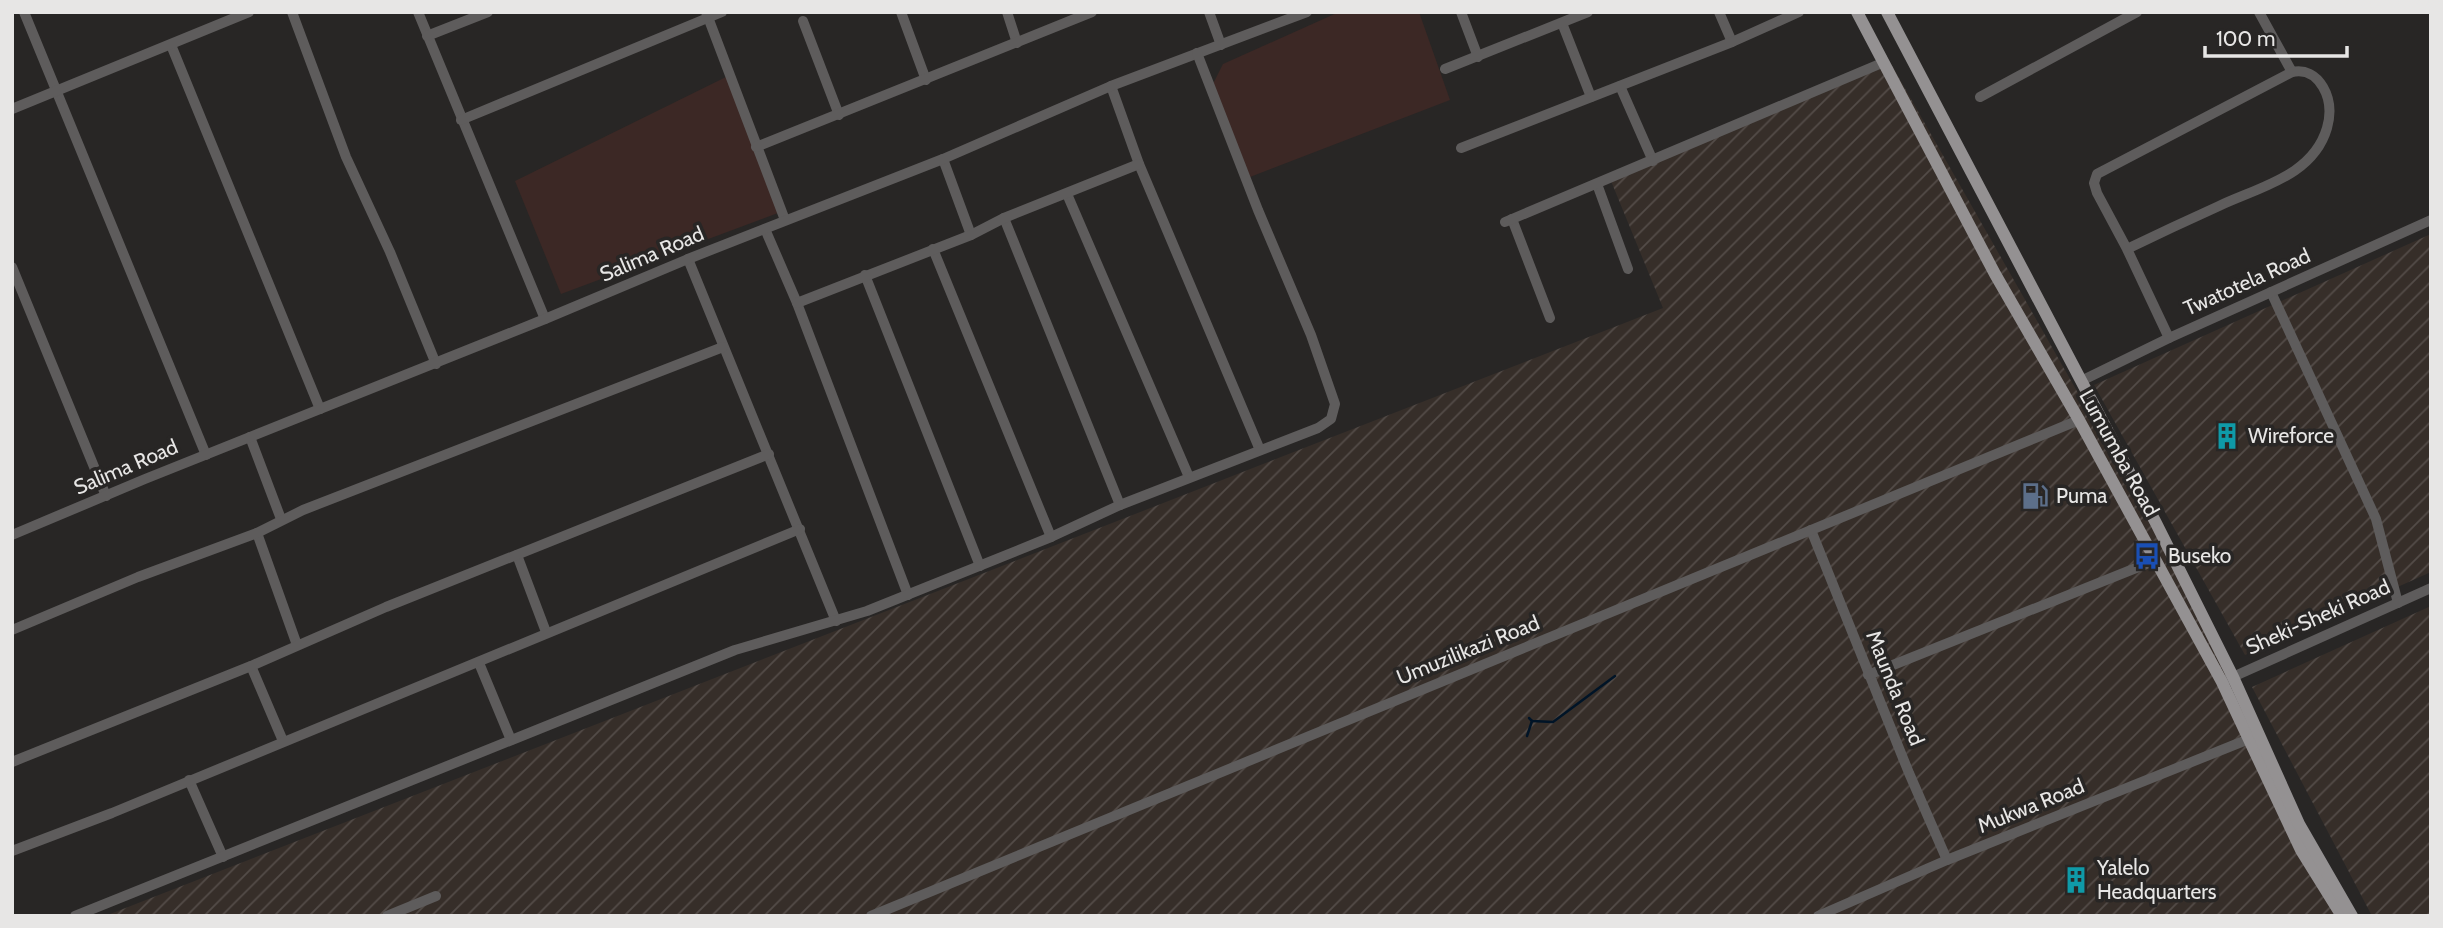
<svg xmlns="http://www.w3.org/2000/svg" width="2443" height="928" viewBox="0 0 2443 928" font-family="Cabin,sans-serif">
	<style>
		.industrial { fill: url(#industrial-furrows) }
		.education { fill: #3c2825 }
		.lines { fill: none; stroke-linecap: round; stroke-linejoin: round }
		.stream { stroke: #001427; stroke-width: 2.5 }
		.minor { stroke: #5e5c5c; stroke-width: 10 }
		.major { stroke: #949192; stroke-width: 12 }
		.labels { text-anchor: middle; stroke-width: 7; stroke-linejoin: round; paint-order: stroke }
		.street-label { font-size: 21px; fill: #e7e6e5; stroke: #282625 }
		.poi-label { font-size: 21px; fill: #e7e6e5; stroke: #282625; text-anchor: start }
	</style>
	<defs>
		<pattern id="industrial-furrows" width="10" height="10" patternUnits="userSpaceOnUse" patternTransform="scale(1.75)"><rect width="10" height="10" fill="#362e29"/><path d="M-1 1l2-2M0 10L10 0M9 11l2-2" fill="none" stroke="#534c48"/></pattern>
	</defs>
	<rect width="100%" height="100%" fill="#282625"/>
	<g class="industrial">
		<path d="M1886,55L2195,599L2308,836L2357,916H105L1663,308L1611,181L1845,82Z"/>
		<path d="M2431,234V572L2245,655L2094,385Z"/>
		<path d="M2431,606V916H2372L2252,687Z"/>
	</g>
	<g class="education">
		<path d="M1339,12H1419L1450,100L1250,177L1213,84L1223,64Z"/>
		<path d="M728,76L778,213L561,294L515,181Z"/>
	</g>
	<g class="lines">
		<g class="stream">
			<path d="M1529,718L1532,721L1553,722L1615,676"/>
			<path d="M1527,736L1532,721"/>
		</g>
		<g class="minor">
			<path d="M24,12L206,455"/>
			<path d="M292,12L346,157L390,252L436,364"/>
			<path d="M418,12L545,319"/>
			<path d="M706,12L785,220"/>
			<path d="M901,12L926,80"/>
			<path d="M1007,12L1017,43"/>
			<path d="M1209,12L1221,45"/>
			<path d="M1461,12L1478,57"/>
			<path d="M1719,12L1732,42"/>
			<path d="M2259,12L2292,72"/>
			<path d="M803,21L839,115"/>
			<path d="M1562,23L1591,97"/>
			<path d="M427,36L488,12"/>
			<path d="M171,45L320,409"/>
			<path d="M1445,69L1588,12"/>
			<path d="M1111,86L1139,164L1260,450"/>
			<path d="M1620,86L1653,161"/>
			<path d="M1980,97L2137,12"/>
			<path d="M12,109L249,12"/>
			<path d="M461,120L722,12"/>
			<path d="M756,147L1092,12"/>
			<path d="M1461,148L1732,42L1799,12"/>
			<path d="M943,159L971,235"/>
			<path d="M1597,184L1628,269"/>
			<path d="M1067,194L1189,477"/>
			<path d="M1004,218L1120,505"/>
			<path d="M1512,219L1550,318"/>
			<path d="M1505,222L1882,63"/>
			<path d="M765,229L797,303L908,595"/>
			<path d="M933,249L1051,537"/>
			<path d="M2127,249C2158,234 2188,220 2219,206C2259,187 2313,176 2327,128C2331,114 2330,99 2323,87C2316,75 2305,69 2292,72L2097,174L2094,183L2097,193L2127,249L2169,338"/>
			<path d="M688,259L836,621"/>
			<path d="M12,267L106,496"/>
			<path d="M865,275L980,566"/>
			<path d="M2271,292L2376,519L2398,603"/>
			<path d="M797,303L971,235L1004,218L1139,164"/>
			<path d="M2081,381L2169,338L2431,220"/>
			<path d="M250,437L281,519"/>
			<path d="M1811,530L1909,773L1947,860"/>
			<path d="M257,533L297,645"/>
			<path d="M12,535L145,479L545,319L688,259L943,159L1111,86L1307,12"/>
			<path d="M517,555L546,632"/>
			<path d="M12,630L138,577L257,533L303,510L723,347"/>
			<path d="M479,663L511,740"/>
			<path d="M251,666L283,741"/>
			<path d="M1868,675L2156,560"/>
			<path d="M2226,680L2431,588"/>
			<path d="M12,762L251,666L386,607L769,454"/>
			<path d="M189,780L223,857"/>
			<path d="M12,851L112,813L800,529"/>
			<path d="M75,916L735,650L867,611L1051,537L1120,505L1318,428L1331,419L1335,404L1311,335L1258,210L1197,53"/>
			<path d="M387,916L436,896"/>
			<path d="M871,916L2079,420"/>
			<path d="M1818,916L1947,860L2254,737"/>
		</g>
		<g class="major">
			<path d="M1857,12L1995,274L2079,420L2222,682L2301,850L2342,916"/>
			<path d="M1887,12L2156,523L2233,677L2299,824L2352,916"/>
		</g>
	</g>
	<defs>
		<symbol id="building-bare" viewBox="-9 -9 18 18"><path d="M-4-6H4V6H1V3H-1V6H-4ZM-2.5-4.3h1.7v1.8h-1.7ZM.8-4.3h1.7v1.8H.8ZM-2.5-1h1.7V.8h-1.7ZM.8-1h1.7V.8H.8Z" fill="#0f9aa8" stroke="#282625" stroke-width="2.5" paint-order="stroke"/></symbol>
		<symbol id="fuel-bare" viewBox="-9 -9 18 18"><path d="M-5.5-6h7V0h2V4h1.3V-2.5L3-4.5l.8-.8L6-3V5H2.5V1h-1V6h-7ZM-4.2-4.7v3.2H.2V-4.7Z" fill="#5c6f8a" stroke="#282625" stroke-width="2.5" paint-order="stroke"/></symbol>
		<symbol id="bus-bare" viewBox="-9 -9 18 18"><path d="M-5-6H5V4H4V6H2V4H-2V6H-4V4H-5ZM-3.5-4V0h7V-4ZM-3.5 1.2v1.5H-2V1.2ZM2 1.2v1.5H3.5V1.2Z" fill="#1a4fb4" stroke="#282625" stroke-width="2.5" paint-order="stroke"/></symbol>
	</defs>
	<g fill-rule="evenodd">
		<use href="#building-bare" x="2208" y="417" width="38" height="38"/>
		<use href="#fuel-bare" x="2016" y="477" width="38" height="38"/>
		<use href="#bus-bare" x="2128" y="537" width="38" height="38"/>
		<use href="#building-bare" x="2057" y="861" width="38" height="38"/>
	</g>
	<g class="labels">
		<g class="street-label">
			<text transform="translate(652 254) rotate(-23)" y="7">Salima Road</text>
			<text transform="translate(2247 282) rotate(-24)" y="7">Twatotela Road</text>
			<text transform="translate(2119 453) rotate(61)" y="7">Lumumba Road</text>
			<text transform="translate(126 467) rotate(-23)" y="7">Salima Road</text>
			<text transform="translate(2318 617) rotate(-24)" y="7">Sheki-Sheki Road</text>
			<text transform="translate(1468 650) rotate(-22)" y="7">Umuzilikazi Road</text>
			<text transform="translate(1895 688) rotate(68)" y="7">Maunda Road</text>
			<text transform="translate(2031 806) rotate(-22)" y="7">Mukwa Road</text>
		</g>
		<g class="poi-label">
			<text x="2248" y="443">Wireforce</text>
			<text x="2056" y="503">Puma</text>
			<text x="2168" y="563">Buseko</text>
			<text x="2097" y="875">Yalelo<tspan x="2097" dy="24">Headquarters</tspan></text>
		</g>
	</g>
	<rect width="2443" height="928" fill="none" stroke="#e7e6e5" stroke-width="28"/>
	<path d="M2205 46v10h142v-10" fill="none" stroke="#e7e6e5" stroke-width="3.5"/>
	<text x="2216" y="46" font-size="21" fill="#e7e6e5" stroke="#282625" stroke-width="5" paint-order="stroke">100 m</text>
</svg>
